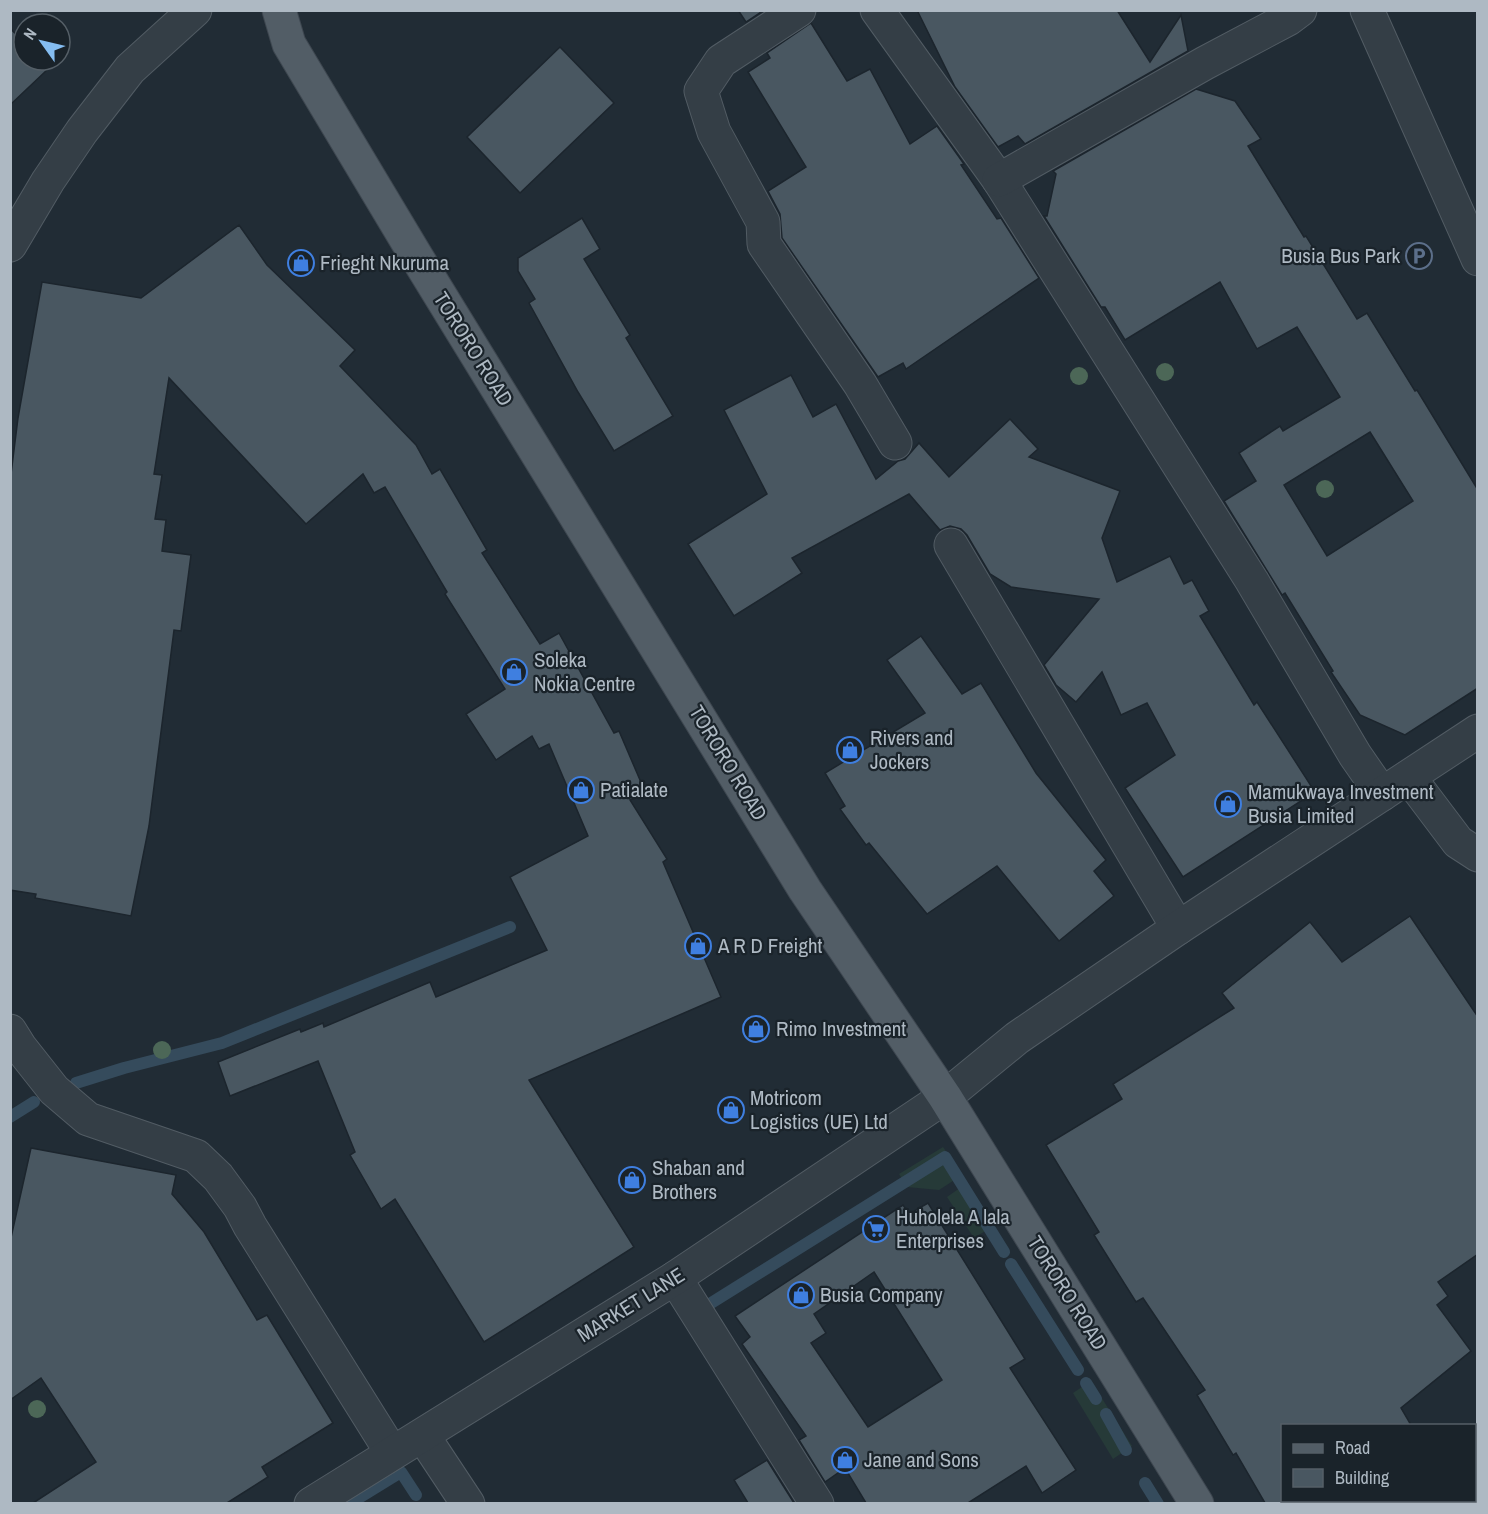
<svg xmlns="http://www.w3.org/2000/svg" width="1488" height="1514" viewBox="0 0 1488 1514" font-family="'Archivo Narrow',sans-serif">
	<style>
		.green { fill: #263a38 }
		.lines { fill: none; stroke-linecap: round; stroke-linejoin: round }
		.stream { stroke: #354b5c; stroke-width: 12 }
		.building { fill: #495761; stroke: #1c252d; stroke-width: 1.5; fill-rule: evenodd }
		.minor-casing { stroke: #525c64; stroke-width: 35 }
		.major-casing { stroke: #3e4750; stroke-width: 35 }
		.minor { stroke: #343e46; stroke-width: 33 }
		.major { stroke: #525d66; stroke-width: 33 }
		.tree { fill: #4c6757 }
		.labels { text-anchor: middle; stroke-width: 4.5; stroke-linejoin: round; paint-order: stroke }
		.poi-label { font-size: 21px; fill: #aeb9c3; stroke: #1a232a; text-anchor: start }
		.street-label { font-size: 21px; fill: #aeb9c3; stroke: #1a232a }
	</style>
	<rect width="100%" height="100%" fill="#212c35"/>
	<g class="green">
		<path d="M943,1147L962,1175L939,1190L907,1187L899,1174Z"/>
		<path d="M967,1183L995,1225L974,1238L947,1197Z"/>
		<path d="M1091,1381L1132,1446L1113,1459L1073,1393Z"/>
	</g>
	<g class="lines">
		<g class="stream">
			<path d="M76,1083L124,1068L222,1043L510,927"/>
			<path d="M10,1117L34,1102"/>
			<path d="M1011,1264L1078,1370"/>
			<path d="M708,1305L945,1157L1004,1252"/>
			<path d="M1086,1383L1096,1399"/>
			<path d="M1106,1414L1126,1450"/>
			<path d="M1145,1483L1158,1504"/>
			<path d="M349,1504L401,1472L416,1495"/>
		</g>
	</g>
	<g class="building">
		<path d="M738,10H764L746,22Z"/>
		<path d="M917,10H1117L1150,62L1181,15L1188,51L1025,144L1018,136L998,147L955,87Z"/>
		<path d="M811,23L847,81L870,69L910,144L937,126L964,164L961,165L997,219L1001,218L1039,278L906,369L903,363L878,377L782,238L780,214L768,191L806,167L748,72L770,58L767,53Z"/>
		<path d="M10,28L24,43V60H39L48,69L10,105Z"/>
		<path d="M560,47L614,103L520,193L467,137Z"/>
		<path d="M1196,89L1235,101L1261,139L1248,146L1304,237L1306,236L1357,319L1367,313L1415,391L1417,390L1478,490V688L1405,735L1360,715L1331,672L1333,671L1285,593L1282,595L1224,501L1256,481L1239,453L1280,426L1283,431L1340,397L1297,327L1257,349L1220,282L1125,340L1105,307H1101L1044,216H1047L1056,174L1053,171ZM1370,432L1413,501L1327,556L1284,485Z"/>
		<path d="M582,218L600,249L584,259L630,335L626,338L673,416L614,451L578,392L529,303L535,299L518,271V258Z"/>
		<path d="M239,225L267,265L355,350L340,366L416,445L432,474L440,469L487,550L482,553L540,644L559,633L614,733L619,731L646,794L630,800L667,859L663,862L721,997L529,1080L634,1247L484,1342L395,1199L381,1209L350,1155L355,1152L318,1061L230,1096L218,1062L300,1029L301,1032L323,1023L324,1027L430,982L436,997L547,950L510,877L588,836L549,744L539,749L532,736L496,760L466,714L505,689L445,594L447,592L385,487L374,493L363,474L306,524L169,378L154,474L162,475L155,519L166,520L162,551L191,555L181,631L174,630L149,826L131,916L35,898L36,894L10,890V482L18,418L42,282L141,298Z"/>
		<path d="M791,375L813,417L836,404L876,479L898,461L905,459L919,443L949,477L1010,419L1038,449L1029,457L1120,491L1102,538L1117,582L1170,556L1184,584L1192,580L1209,611L1200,616L1254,705L1257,702L1315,792L1183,877L1125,788L1175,755L1147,703L1121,715L1102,672L1076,702L1056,685L1044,665L1099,599L1011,587L990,574L967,535L961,529L950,526L940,530L909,494L792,558L802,573L734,616L688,544L767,494L724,410Z"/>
		<path d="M921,636L962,694L981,683L1036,773L1106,860L1094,871L1114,896L1059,941L997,866L927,914L869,843L866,845L840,809L845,806L825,773L925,713L887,660Z"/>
		<path d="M1410,916L1478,1017V1254L1438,1282L1448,1296L1437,1305L1471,1351L1401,1408L1411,1425H1282V1503H1265L1236,1453L1233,1455L1197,1395L1205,1390L1143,1298L1136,1302L1094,1235L1099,1232L1046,1145L1122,1099L1113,1084L1234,1008L1222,993L1310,922L1342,962Z"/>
		<path d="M31,1148L176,1175L172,1194L204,1232L257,1320L267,1315L333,1423L262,1467L268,1477L227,1503H33L96,1462L41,1378L10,1400V1242Z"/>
		<path d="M928,1203L1025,1359L1010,1368L1076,1470L1042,1493L1026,1466L968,1503H866L845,1468L825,1482L799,1440L806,1436L742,1344L750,1337L735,1316L903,1205L909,1214ZM874,1272L942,1380L868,1427L811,1343L826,1333L814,1314Z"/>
		<path d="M767,1460L794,1503H748L734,1480Z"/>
	</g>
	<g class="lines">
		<defs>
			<g id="minor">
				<path d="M799,10L721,61L701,91L714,132L763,222L764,244L860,384L895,443"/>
				<path d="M877,10L999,180L1252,581L1355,755L1382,794"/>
				<path d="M1367,10L1478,259"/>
				<path d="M999,180L1205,63L1288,19L1300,10"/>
				<path d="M10,245L48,181L82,131L130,69L195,10"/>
				<path d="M951,545L1178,928"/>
				<path d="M1409,777L1458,842L1478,855"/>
				<path d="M10,1031L20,1047L54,1090L88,1119L196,1156L218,1177L240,1207L250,1226L392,1453"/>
				<path d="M675,1278L817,1504"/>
				<path d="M423,1436L468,1504"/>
				<path d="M311,1504L675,1278L945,1097L1017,1038L1178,928L1478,731"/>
			</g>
			<path id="major" d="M279,10L289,44L416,256L805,890L945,1097L1197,1504"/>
		</defs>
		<use href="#minor" class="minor-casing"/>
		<use href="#major" class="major-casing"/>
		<use href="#minor" class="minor"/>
		<use href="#major" class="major"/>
	</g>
	<g class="tree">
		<circle cx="1165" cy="372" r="9"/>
		<circle cx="1079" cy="376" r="9"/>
		<circle cx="1325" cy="489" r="9"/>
		<circle cx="162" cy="1050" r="9"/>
		<circle cx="37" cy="1409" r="9"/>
	</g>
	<defs>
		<symbol id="parking-ring" viewBox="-11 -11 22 22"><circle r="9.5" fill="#1a232a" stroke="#5c6f8a" stroke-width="1.5"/><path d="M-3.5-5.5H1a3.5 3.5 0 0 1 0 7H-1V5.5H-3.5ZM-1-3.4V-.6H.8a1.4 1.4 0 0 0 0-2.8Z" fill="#5c6f8a"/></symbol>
		<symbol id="shop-ring" viewBox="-11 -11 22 22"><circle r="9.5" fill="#1a232a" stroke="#3f7fe0" stroke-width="1.5"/><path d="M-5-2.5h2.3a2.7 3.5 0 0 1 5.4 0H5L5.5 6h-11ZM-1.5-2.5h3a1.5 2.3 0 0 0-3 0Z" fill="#3f7fe0"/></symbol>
		<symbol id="supermarket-ring" viewBox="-11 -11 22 22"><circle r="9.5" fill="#1a232a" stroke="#3f7fe0" stroke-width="1.5"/><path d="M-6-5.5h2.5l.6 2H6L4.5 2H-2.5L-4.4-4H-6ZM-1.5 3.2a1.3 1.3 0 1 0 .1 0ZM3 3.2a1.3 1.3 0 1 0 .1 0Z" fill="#3f7fe0"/></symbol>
	</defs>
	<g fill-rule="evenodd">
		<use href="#parking-ring" x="1404" y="241" width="30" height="30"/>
		<use href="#shop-ring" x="286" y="248" width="30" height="30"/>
		<use href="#shop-ring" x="499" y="657" width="30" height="30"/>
		<use href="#shop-ring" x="835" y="735" width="30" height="30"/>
		<use href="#shop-ring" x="566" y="775" width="30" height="30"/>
		<use href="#shop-ring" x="1213" y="789" width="30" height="30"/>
		<use href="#shop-ring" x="683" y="931" width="30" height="30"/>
		<use href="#shop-ring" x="741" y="1014" width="30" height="30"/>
		<use href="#shop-ring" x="716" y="1095" width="30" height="30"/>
		<use href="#shop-ring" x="617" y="1165" width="30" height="30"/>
		<use href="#supermarket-ring" x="861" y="1214" width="30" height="30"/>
		<use href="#shop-ring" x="786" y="1280" width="30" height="30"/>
		<use href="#shop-ring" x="830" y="1445" width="30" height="30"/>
	</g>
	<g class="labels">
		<g class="poi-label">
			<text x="1400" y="263" text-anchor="end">Busia Bus Park</text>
			<text x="320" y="270">Frieght Nkuruma</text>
			<text x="534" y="667">Soleka<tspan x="534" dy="24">Nokia Centre</tspan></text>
			<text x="870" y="745">Rivers and<tspan x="870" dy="24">Jockers</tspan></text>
			<text x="600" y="797">Patialate</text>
			<text x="1248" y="799">Mamukwaya Investment<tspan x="1248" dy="24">Busia Limited</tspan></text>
			<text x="718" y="953">A R D Freight</text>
			<text x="776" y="1036">Rimo Investment</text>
			<text x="750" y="1105">Motricom<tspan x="750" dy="24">Logistics (UE) Ltd</tspan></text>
			<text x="652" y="1175">Shaban and<tspan x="652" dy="24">Brothers</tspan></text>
			<text x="896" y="1224">Huholela A lala<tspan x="896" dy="24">Enterprises</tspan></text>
			<text x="820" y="1302">Busia Company</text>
			<text x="864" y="1467">Jane and Sons</text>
		</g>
		<g class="street-label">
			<text transform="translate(473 349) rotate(58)" y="7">TORORO ROAD</text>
			<text transform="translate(728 763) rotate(59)" y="7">TORORO ROAD</text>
			<text transform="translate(1067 1293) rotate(58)" y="7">TORORO ROAD</text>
			<text transform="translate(631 1305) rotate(-32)" y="7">MARKET LANE</text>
		</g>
	</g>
	<rect width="1488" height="1514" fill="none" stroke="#aeb9c3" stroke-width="24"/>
	<rect x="1281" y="1424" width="195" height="78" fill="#1a232a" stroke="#555f67" stroke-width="1.5"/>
	<rect x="1293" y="1444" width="30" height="9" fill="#525d66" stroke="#555f67" stroke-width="1.5"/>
	<text x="1335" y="1454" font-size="18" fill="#aeb9c3">Road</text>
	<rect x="1293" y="1469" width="30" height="18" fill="#495761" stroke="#555f67" stroke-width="1.5"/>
	<text x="1335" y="1484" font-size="18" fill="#aeb9c3">Building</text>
	<g transform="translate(42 42) rotate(304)"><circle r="28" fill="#1a232a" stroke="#555f67" stroke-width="1.5"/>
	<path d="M0-4.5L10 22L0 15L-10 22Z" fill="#85bdf1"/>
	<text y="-9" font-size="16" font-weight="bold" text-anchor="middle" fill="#aeb9c3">N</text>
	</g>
</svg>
